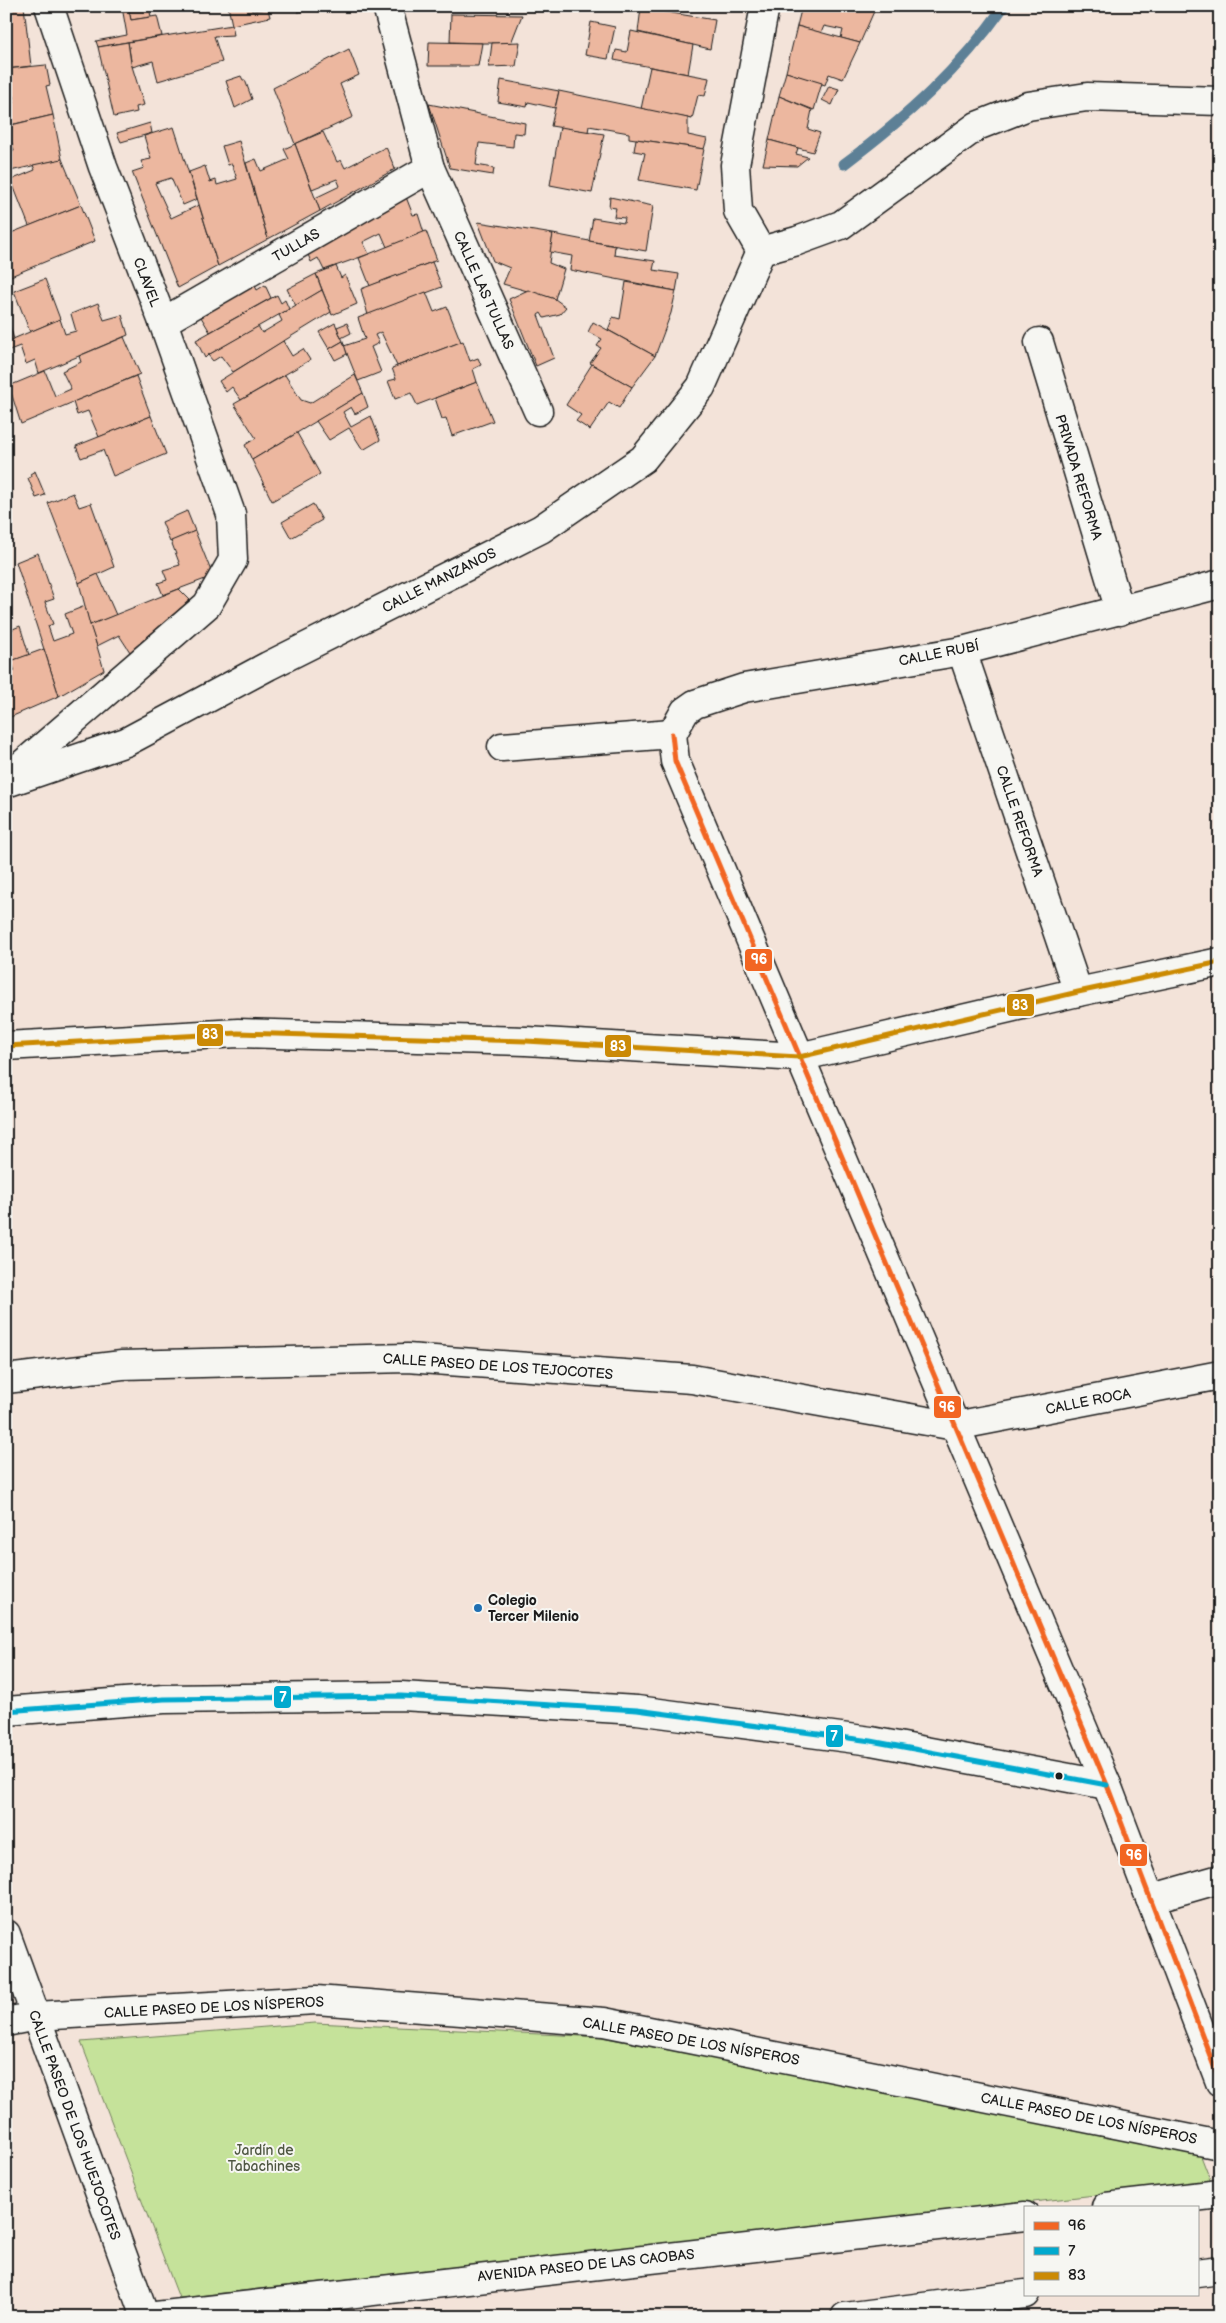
<svg xmlns="http://www.w3.org/2000/svg" width="1226" height="2323" viewBox="0 0 1226 2323" font-family="'Balsamiq Sans',sans-serif">
	<style>
		.green { fill: #c5e29a; stroke: #707f5b }
		.lines { fill: none; stroke-linecap: round; stroke-linejoin: round }
		.stream { stroke: #5d8096; stroke-width: 11 }
		.building { fill: #ecb79f; stroke: #1c1c1c }
		.street-casing { stroke: #1c1c1c; stroke-width: 31 }
		.secondary-casing { stroke: #1c1c1c; stroke-width: 31 }
		.street { stroke: #f6f6f2; stroke-width: 28 }
		.secondary { stroke: #f6f6f2; stroke-width: 28 }
		.bus-1-casing { stroke: #f6f6f2; stroke-width: 9 }
		.bus-2-casing { stroke: #f6f6f2; stroke-width: 9 }
		.bus-3-casing { stroke: #f6f6f2; stroke-width: 9 }
		.bus-1 { stroke: #f26522; stroke-width: 5 }
		.bus-2 { stroke: #00a9ce; stroke-width: 5 }
		.bus-3 { stroke: #cb8a06; stroke-width: 5 }
		.poi-dot { fill: #1f6fb2; stroke: #f6f6f2; stroke-width: 2 }
		.bus-dot { fill: #1c1c1c; stroke: #f6f6f2; stroke-width: 2 }
		.labels { text-anchor: middle; stroke-width: 4; stroke-linejoin: round; paint-order: stroke }
		.street-label { font-size: 14px; fill: #1c1c1c; stroke: #f6f6f2 }
		.poi-label { font-size: 14px; font-weight: bold; fill: #1c1c1c; stroke: #f6f6f2; text-anchor: start }
		.park-label { font-size: 14px; fill: #4f5742; stroke: #f6f6f2 }
		.line-badge { stroke: #f6f6f2; stroke-width: 2 }
		.badge-label { font-size: 14px; text-anchor: middle; font-weight: bold; fill: #fff }
	</style>
	<rect width="100%" height="100%" fill="#f3e3d9"/>
	<filter id="ink" filterUnits="userSpaceOnUse"><feTurbulence type="fractalNoise" baseFrequency=".02" numOctaves="2"/><feDisplacementMap in="SourceGraphic" scale="10" xChannelSelector="R" yChannelSelector="G"/><feConvolveMatrix kernelMatrix="1 2 1 2 8 2 1 2 1" color-interpolation-filters="sRGB"/></filter>
	<g filter="url(#ink)">
		<path class="green" d="M315,2023L601,2037L1199,2151L1211,2182L179,2298L81,2042Z"/>
		<g class="lines">
			<path class="stream" d="M844,164C907,117 959,70 1004,6"/>
		</g>
		<g class="building">
			<path d="M6,6H24L31,66L6,69Z"/>
			<path d="M121,6H149L151,17L131,20L128,6Z"/>
			<path d="M128,6L131,20L157,16L162,36L98,47L96,41L127,35L122,7Z"/>
			<path d="M228,6H251L252,11L268,9L270,17L232,25Z"/>
			<path d="M297,6H322V8L298,12Z"/>
			<path d="M802,6H868L875,9L860,43L841,38L843,30L824,26L821,33L797,26Z"/>
			<path d="M641,8L715,20L710,49L638,32Z"/>
			<path d="M451,14L522,15L511,43H482L450,42Z"/>
			<path d="M591,22L615,27L608,59L585,55Z"/>
			<path d="M232,25L234,35L214,36L222,62L158,81L153,61L132,67L128,42Z"/>
			<path d="M797,26L860,43L843,79L829,74L825,85L786,72Z"/>
			<path d="M631,31L693,45L688,74L614,60L616,50L627,52Z"/>
			<path d="M128,42L131,63L144,105L136,107L137,112L114,117L98,47Z"/>
			<path d="M429,42L482,43L478,66H428Z"/>
			<path d="M520,42L516,66L489,67L492,43Z"/>
			<path d="M349,49L359,75L340,84L353,117L295,144L273,88Z"/>
			<path d="M46,65L50,85L46,86L53,115L6,126V104L15,102L11,90L6,91V69Z"/>
			<path d="M650,67L709,78L705,96L698,95L692,119L641,109Z"/>
			<path d="M786,72L822,83L814,110L779,96Z"/>
			<path d="M241,76L243,80H245L252,99L235,108L226,81Z"/>
			<path d="M501,80L559,91L555,108L528,102L527,107L498,102Z"/>
			<path d="M829,86L839,89L832,105L822,100Z"/>
			<path d="M559,91L688,118V135L707,139L704,149L629,138V133L589,126L588,132L551,126Z"/>
			<path d="M779,96L812,110L808,129L820,133L813,152L769,140Z"/>
			<path d="M429,104L525,123L524,134L514,133L513,147L479,143L476,165L494,168L493,175L450,168Z"/>
			<path d="M53,115L62,159L6,172V156L14,151L7,126Z"/>
			<path d="M150,123L152,133L121,142L117,133Z"/>
			<path d="M174,127L197,199L183,205L171,178L155,183L171,218L199,205L218,266L178,288L132,172L144,168L141,161L151,159L144,136Z"/>
			<path d="M560,127L604,134L592,193L550,185Z"/>
			<path d="M323,132L337,162L341,160L345,168L386,147L395,169L320,211L315,198L340,186L337,179L312,189L295,144Z"/>
			<path d="M636,139L704,149L696,190L639,180L645,153L634,151Z"/>
			<path d="M769,140L798,148L796,154L808,157L797,166L763,165Z"/>
			<path d="M239,141L268,239L218,266L189,172L205,166L210,182L216,180L217,185L237,179L232,164L228,165L222,146Z"/>
			<path d="M295,144L320,211L268,239L246,163L256,159L261,171L289,159L284,149Z"/>
			<path d="M62,159L81,205L29,226L11,180L35,170L33,165Z"/>
			<path d="M406,197L413,215L418,214L424,233L387,247L381,233L363,242L369,254L324,270L318,258L311,262L307,252Z"/>
			<path d="M610,197L653,206L646,251L589,241L593,218L624,223L625,218L614,217L616,208L609,207Z"/>
			<path d="M81,205L95,241L6,278V235Z"/>
			<path d="M478,222L553,234L549,263L564,269L555,299L503,284L510,268L493,261Z"/>
			<path d="M426,231L437,260L370,286L359,258Z"/>
			<path d="M553,234L615,246L614,255L655,261L653,270L679,274L676,291L570,270L572,256L550,252Z"/>
			<path d="M432,262L442,287L368,315L361,289Z"/>
			<path d="M336,266L341,278L345,275L357,304L332,315L316,274Z"/>
			<path d="M316,274L322,290L296,306L287,289Z"/>
			<path d="M45,279L60,319L30,332L14,291Z"/>
			<path d="M253,282L257,290L265,285L271,298L210,332L198,312Z"/>
			<path d="M626,282L676,291L671,313L655,356L608,330L613,317L620,319Z"/>
			<path d="M322,290L331,312L233,372L221,356L213,361L208,355L258,326L262,333L282,321L279,315Z"/>
			<path d="M528,290L555,299L566,307L560,314L544,318L541,313L538,315L554,358L536,366L509,299Z"/>
			<path d="M426,292L434,312L447,307L461,342L397,366L381,332L375,335L379,343L371,347L381,372L358,381L344,346L365,339L358,318Z"/>
			<path d="M277,295L281,303L285,300L289,309L208,355L205,358L196,340Z"/>
			<path d="M98,303L104,320L122,315L128,335L39,373L35,360L26,364L20,346L7,351L6,342L60,319L65,334L76,331L71,314Z"/>
			<path d="M6,314L14,339L6,342Z"/>
			<path d="M593,322L655,356L632,387L590,363L601,348L597,346L602,339L588,332Z"/>
			<path d="M335,323L343,341L329,349L319,332Z"/>
			<path d="M347,323L351,333L341,338L337,327Z"/>
			<path d="M124,337L140,374L21,424L9,386L45,371L55,396L71,389L62,371L81,362L79,356Z"/>
			<path d="M283,341L292,356L303,349L310,360L241,400L232,387L226,392L219,381Z"/>
			<path d="M343,341L347,354L335,360L329,349Z"/>
			<path d="M463,341L470,361L478,358L481,365L473,369L477,382L417,405L411,393L395,399L388,381L396,379L392,368Z"/>
			<path d="M592,364L632,387L619,408L609,402L590,430L576,421L581,415L566,405Z"/>
			<path d="M285,375L301,400L310,403L355,375L363,393L252,460L245,445L256,438L234,404Z"/>
			<path d="M136,376L151,416L99,437L88,411L77,415L73,402Z"/>
			<path d="M477,382L493,421L452,436L446,418L442,419L435,398Z"/>
			<path d="M363,393L368,407L355,414L351,407L343,412L351,427L371,416L380,440L363,450L349,428L329,440L316,421Z"/>
			<path d="M151,416L166,454L113,476L103,450L81,458L76,446Z"/>
			<path d="M297,433L320,474L272,501L252,460Z"/>
			<path d="M35,471L45,495L36,498L28,478L31,477L30,474Z"/>
			<path d="M73,493L79,507L91,503L114,567L79,583L48,503Z"/>
			<path d="M313,504L322,520L291,538L282,522Z"/>
			<path d="M187,511L195,531L170,542L162,522Z"/>
			<path d="M195,531L213,576L163,595L158,583L167,580L163,570L180,565L171,541Z"/>
			<path d="M38,553L54,599L45,602L53,624L48,626L53,641L72,634L65,614L85,606L104,670L59,696L16,562Z"/>
			<path d="M98,574L116,615L90,625L79,583Z"/>
			<path d="M179,589L190,600L130,652L119,635L97,646L90,625Z"/>
			<path d="M20,626L29,655L11,661L6,648V632Z"/>
			<path d="M44,649L59,696L6,719V674L15,671L11,661Z"/>
		</g>
		<g class="lines">
			<defs>
				<g id="street">
					<path d="M387,6L430,168L538,411"/>
					<path d="M761,251L797,241L841,225L977,126L1028,106L1087,97L1220,101"/>
					<path d="M761,251L738,211L735,165L765,6"/>
					<path d="M163,322L430,168"/>
					<path d="M1039,342L1120,611"/>
					<path d="M962,651L1078,992"/>
					<path d="M672,734L675,761L1107,1785L1220,2082"/>
					<path d="M672,734L685,711L695,704L744,688L962,651L1220,584"/>
					<path d="M502,747L672,734"/>
					<path d="M8,777L207,605L233,560L231,514L163,322L103,167L49,6"/>
					<path d="M6,783L126,742L268,666L541,529L643,459L701,387L761,251"/>
					<path d="M6,1046L238,1033L526,1041L799,1057L1078,992L1220,962"/>
					<path d="M6,1379L122,1365L407,1358L692,1379L955,1426L1220,1375"/>
					<path d="M6,1711L164,1699L401,1696L637,1710L871,1741L1107,1785"/>
					<path d="M1150,1899L1220,1879"/>
					<path d="M6,2022L36,2016L316,2000L604,2022L1220,2145"/>
				</g>
				<g id="secondary">
					<path d="M6,1934L145,2317"/>
					<path d="M1106,2207L1220,2194"/>
					<path d="M1197,2273L1220,2270"/>
					<path d="M147,2317L1025,2216"/>
					<path d="M845,2317L1025,2294"/>
				</g>
			</defs>
			<use href="#street" class="street-casing"/>
			<use href="#secondary" class="secondary-casing"/>
			<use href="#street" class="street"/>
			<use href="#secondary" class="secondary"/>
			<defs>
				<path id="bus-1" d="M672,734L675,761L1107,1785L1220,2082"/>
				<path id="bus-2" d="M6,1711L164,1699L401,1696L637,1710L871,1741L1107,1785"/>
				<path id="bus-3" d="M6,1046L238,1033L526,1041L799,1057L1078,992L1220,962"/>
			</defs>
			<use href="#bus-1" class="bus-1-casing"/>
			<use href="#bus-2" class="bus-2-casing"/>
			<use href="#bus-3" class="bus-3-casing"/>
			<use href="#bus-1" class="bus-1"/>
			<use href="#bus-2" class="bus-2"/>
			<use href="#bus-3" class="bus-3"/>
		</g>
	</g>
	<circle class="poi-dot" cx="478" cy="1608" r="5"/>
	<circle class="bus-dot" cx="1059" cy="1776" r="4.5"/>
	<g class="labels">
		<g class="street-label">
			<text transform="translate(296 245) rotate(-30)" y="5">TULLAS</text>
			<text transform="translate(147 282) rotate(69)" y="5">CLAVEL</text>
			<text transform="translate(484 290) rotate(66)" y="5">CALLE LAS TULLAS</text>
			<text transform="translate(1079 477) rotate(73)" y="5">PRIVADA REFORMA</text>
			<text transform="translate(439 580) rotate(-27)" y="5">CALLE MANZANOS</text>
			<text transform="translate(939 653) rotate(-11)" y="5">CALLE RUBÍ</text>
			<text transform="translate(1020 821) rotate(71)" y="5">CALLE REFORMA</text>
			<text transform="translate(498 1366) rotate(4)" y="5">CALLE PASEO DE LOS TEJOCOTES</text>
			<text transform="translate(1088 1401) rotate(-11)" y="5">CALLE ROCA</text>
			<text transform="translate(214 2007) rotate(-3)" y="5">CALLE PASEO DE LOS NÍSPEROS</text>
			<text transform="translate(691 2041) rotate(10)" y="5">CALLE PASEO DE LOS NÍSPEROS</text>
			<text transform="translate(1089 2118) rotate(11)" y="5">CALLE PASEO DE LOS NÍSPEROS</text>
			<text transform="translate(75 2125) rotate(70)" y="5">CALLE PASEO DE LOS HUEJOCOTES</text>
			<text transform="translate(586 2265) rotate(-6)" y="5">AVENIDA PASEO DE LAS CAOBAS</text>
		</g>
		<g class="poi-label">
			<text x="488" y="1605">Colegio<tspan x="488" dy="16">Tercer Milenio</tspan></text>
		</g>
		<g class="park-label">
			<text x="264" y="2155">Jardín de<tspan x="264" dy="16">Tabachines</tspan></text>
		</g>
	</g>
	<g class="line-badge">
		<rect x="744" y="948" width="29" height="24" rx="5" fill="#f26522"/>
		<rect x="1006" y="993" width="29" height="24" rx="5" fill="#cb8a06"/>
		<rect x="196" y="1023" width="28" height="24" rx="5" fill="#cb8a06"/>
		<rect x="604" y="1034" width="28" height="24" rx="5" fill="#cb8a06"/>
		<rect x="933" y="1395" width="29" height="24" rx="5" fill="#f26522"/>
		<rect x="273" y="1685" width="19" height="24" rx="5" fill="#00a9ce"/>
		<rect x="825" y="1724" width="19" height="24" rx="5" fill="#00a9ce"/>
		<rect x="1119" y="1843" width="29" height="24" rx="5" fill="#f26522"/>
	</g>
	<g class="badge-label">
		<text x="759" y="964">96</text>
		<text x="1020" y="1010">83</text>
		<text x="210" y="1039">83</text>
		<text x="618" y="1051">83</text>
		<text x="947" y="1412">96</text>
		<text x="283" y="1702">7</text>
		<text x="834" y="1741">7</text>
		<text x="1134" y="1860">96</text>
	</g>
	<rect width="1226" height="2323" fill="none" stroke="#f6f6f2" stroke-width="25"/>
	<rect x="12" y="12" width="1201" height="2298" fill="none" stroke="#1c1c1c" stroke-width="2" filter="url(#ink)"/>
	<rect x="1024" y="2206" width="175" height="90" fill="#f6f6f2" stroke="#9f9f9c"/>
	<rect x="1034" y="2222" width="25" height="8" fill="#f26522" stroke="#9f9f9c"/>
	<text x="1068" y="2230" font-size="15" fill="#1c1c1c">96</text>
	<rect x="1034" y="2247" width="25" height="8" fill="#00a9ce" stroke="#9f9f9c"/>
	<text x="1068" y="2256" font-size="15" fill="#1c1c1c">7</text>
	<rect x="1034" y="2272" width="25" height="8" fill="#cb8a06" stroke="#9f9f9c"/>
	<text x="1068" y="2280" font-size="15" fill="#1c1c1c">83</text>
</svg>
